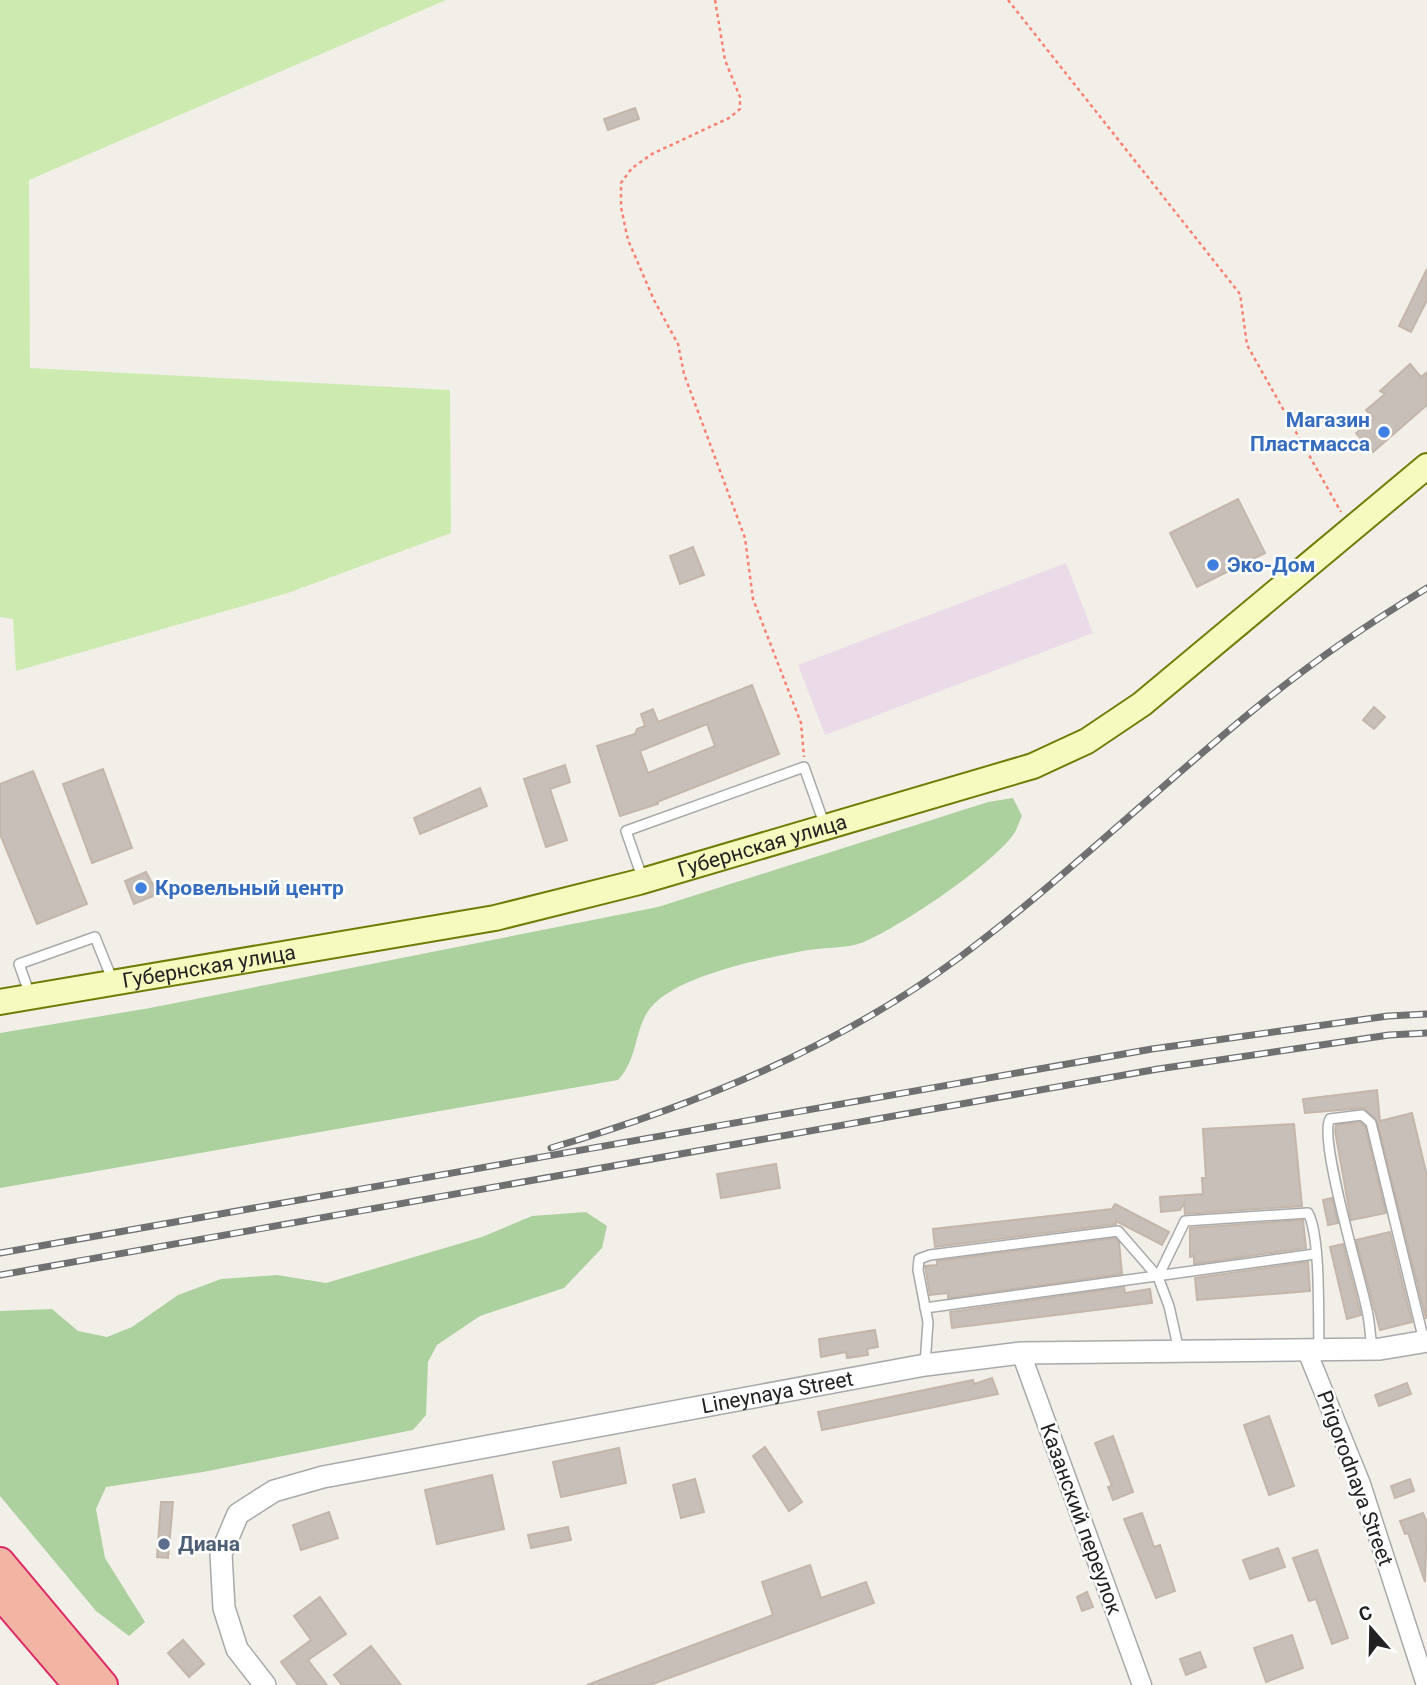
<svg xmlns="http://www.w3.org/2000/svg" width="1427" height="1685" viewBox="0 0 1427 1685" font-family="Roboto,sans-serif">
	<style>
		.industrial { fill: #ebdbe8 }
		.grass { fill: #cdebb0 }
		.forest { fill: #add19e }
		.building { fill: #c7bfb8; stroke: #c4b6ab; stroke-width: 2; fill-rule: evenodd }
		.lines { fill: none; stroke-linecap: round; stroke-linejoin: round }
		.service-casing { stroke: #a9a9a9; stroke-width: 12 }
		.minor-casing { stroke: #a9a9a9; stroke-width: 21 }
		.tertiary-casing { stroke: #a9a9a9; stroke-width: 24 }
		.secondary-casing { stroke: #707d05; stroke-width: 28 }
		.trunk-casing { stroke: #dc2a67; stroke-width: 32 }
		.path { stroke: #fa8072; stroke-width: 2.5; stroke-dasharray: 3.5 3.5; stroke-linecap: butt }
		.service { stroke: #fff; stroke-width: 9 }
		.minor { stroke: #fff; stroke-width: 18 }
		.tertiary { stroke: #fff; stroke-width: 21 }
		.secondary { stroke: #f7fabf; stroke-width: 24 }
		.trunk { stroke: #f2b4a3; stroke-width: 28 }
		.rail-casing { stroke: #707070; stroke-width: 7 }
		.rail { stroke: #fff; stroke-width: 4.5; stroke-dasharray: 13; stroke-linecap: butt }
		.shop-dot { fill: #3f7fe0; stroke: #fff; stroke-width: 2.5 }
		.service-dot { fill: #5c6f8a; stroke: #fff; stroke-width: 2.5 }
		.labels { text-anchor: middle; stroke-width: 5; stroke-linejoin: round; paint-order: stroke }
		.shop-label { font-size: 21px; font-weight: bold; fill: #366cbe; stroke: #fff; text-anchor: start }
		.street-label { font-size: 21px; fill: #222; stroke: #fff }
		.service-label { font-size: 21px; font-weight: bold; fill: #4e5e75; stroke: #fff; text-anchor: start }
	</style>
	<rect width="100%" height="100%" fill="#f2efe9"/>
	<path class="industrial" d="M1066,563L1093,633L825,735L798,665Z"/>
	<path class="grass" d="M0,0H446L29,180L30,368L450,390L451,533L288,593L16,671L13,619L0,617Z"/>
	<g class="forest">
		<path d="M1013,798L1022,816C1019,822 1017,830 1013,835C992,865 896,930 861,943C844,949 822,947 803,951C762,959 684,974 654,1004C633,1025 640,1057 618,1080L0,1188V1033L150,1008L658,907L988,802Z"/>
		<path d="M586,1212L607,1226L602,1248L564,1288L480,1316L437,1345L428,1362L426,1415L413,1430L203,1472L106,1487L96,1509L105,1558L145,1622L129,1636L96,1611L0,1496V1311L52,1309L78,1331L107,1337L132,1327L178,1295L221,1279L277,1275L326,1283L482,1237L532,1216Z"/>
	</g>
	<g class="building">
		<path d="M635,108L639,119L608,130L604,119Z"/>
		<path d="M1427,269V300L1411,332L1399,326Z"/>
		<path d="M1410,364L1421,377L1427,372V405L1373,452L1356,433L1374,418L1366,410L1385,394L1380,391Z"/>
		<path d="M1238,499L1265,553L1197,587L1170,533Z"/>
		<path d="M693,547L704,575L680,584L670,556Z"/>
		<path d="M752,685L779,754L657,802L658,804L620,816L597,746L635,734L637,729L645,726L641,714L653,709L658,722ZM707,724L715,746L648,773L640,751Z"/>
		<path d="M1374,707L1385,717L1374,729L1363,720Z"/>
		<path d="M565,765L570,782L550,789L567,840L546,847L524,779Z"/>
		<path d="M103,769L132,848L92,863L63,784Z"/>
		<path d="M33,771L87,904L37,924L0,834V784Z"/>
		<path d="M480,788L487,806L420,834L414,818Z"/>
		<path d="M146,872L158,894L134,904L125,881Z"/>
		<path d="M1377,1090L1380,1121L1412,1113L1427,1176L1426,1319L1377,1121L1364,1108L1305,1113L1303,1099Z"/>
		<path d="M1360,1122L1365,1127L1386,1213L1351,1220L1335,1131L1336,1125Z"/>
		<path d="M1294,1124L1302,1206L1185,1214L1184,1203L1180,1210L1161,1212L1160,1197L1203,1194L1202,1178H1206L1203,1129Z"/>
		<path d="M776,1164L780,1188L721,1198L717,1174Z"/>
		<path d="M1332,1198L1338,1223L1328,1225L1323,1200Z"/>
		<path d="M1115,1204L1169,1232L1162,1245L1116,1221V1224L935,1247L933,1229L1112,1209Z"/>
		<path d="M1303,1220L1306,1248L1194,1264V1256L1190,1257V1228Z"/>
		<path d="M1390,1232L1412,1322L1380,1330L1356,1240Z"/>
		<path d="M1115,1238L1119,1242L1122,1274L948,1298V1293L930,1295L925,1266L937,1265V1261Z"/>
		<path d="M1343,1244L1361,1315L1347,1319L1330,1247Z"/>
		<path d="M1308,1262L1310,1291L1197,1300L1195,1278Z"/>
		<path d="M1124,1287L1125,1293L1150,1289L1152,1303L952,1328L950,1312Z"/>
		<path d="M875,1330L878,1347L867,1349L868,1355L847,1358L846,1352L821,1357L819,1339Z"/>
		<path d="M992,1378L998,1394L822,1430L818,1412L973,1380L974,1384Z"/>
		<path d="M1407,1383L1411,1394L1379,1406L1375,1395Z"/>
		<path d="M1269,1416L1294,1486L1269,1495L1244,1425Z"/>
		<path d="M1113,1436L1133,1492L1113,1500L1108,1487L1112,1486L1095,1443Z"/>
		<path d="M765,1447L802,1502L789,1511L753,1456Z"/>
		<path d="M619,1448L626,1483L561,1497L553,1462Z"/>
		<path d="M492,1475L504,1529L437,1544L425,1490Z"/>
		<path d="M695,1479L704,1512L681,1518L673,1485Z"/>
		<path d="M1410,1479L1414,1491L1395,1498L1391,1486Z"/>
		<path d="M161,1502H173L168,1558L157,1557Z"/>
		<path d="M329,1512L338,1538L301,1550L293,1525Z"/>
		<path d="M1142,1513L1154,1547L1160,1545L1175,1591L1156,1598L1124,1519Z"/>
		<path d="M1423,1513L1427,1523L1425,1582L1408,1533L1405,1534L1400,1521Z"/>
		<path d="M568,1527L571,1540L531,1548L528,1535Z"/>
		<path d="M1278,1548L1285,1567L1250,1579L1243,1560Z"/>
		<path d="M1317,1550L1348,1638L1332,1644L1316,1599L1309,1601L1293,1558Z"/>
		<path d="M810,1565L821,1598L866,1582L874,1603L650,1685H587L773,1615L762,1582Z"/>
		<path d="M1087,1592L1093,1607L1082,1611L1077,1597Z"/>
		<path d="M320,1597L346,1634L308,1660L327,1685H298L281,1662L311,1640L294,1616Z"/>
		<path d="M1292,1635L1303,1668L1266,1682L1254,1648Z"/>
		<path d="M183,1640L204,1664L189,1677L168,1653Z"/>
		<path d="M371,1646L401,1685H342L334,1675Z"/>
		<path d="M1200,1652L1206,1667L1186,1675L1180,1659Z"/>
	</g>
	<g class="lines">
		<defs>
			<g id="service">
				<path d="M643,880L626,831L804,767L825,826"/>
				<path d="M30,995L19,964L95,937L112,979"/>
				<path d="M1158,1277L1185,1221L1308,1213C1321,1236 1318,1319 1319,1349"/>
				<path d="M925,1308L1315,1254"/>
				<path d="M1372,1349C1370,1335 1370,1320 1366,1306C1360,1277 1318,1137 1330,1119L1362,1115L1371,1123L1424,1341"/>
				<path d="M925,1365L928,1322L918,1270L919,1259L930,1255L1118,1231L1158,1277L1169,1306L1179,1351"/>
			</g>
			<g id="minor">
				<path d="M1307,1351L1361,1484L1426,1685"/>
				<path d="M1021,1353L1142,1685"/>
			</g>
			<g id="tertiary">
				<path id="s1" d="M265,1685L237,1649L224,1608L221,1554L238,1514L274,1491L323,1477L925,1365L1021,1353L1380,1349L1427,1341"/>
			</g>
			<g id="secondary">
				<path id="s2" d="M0,1002L495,918L639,882L1033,766L1087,741L1142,704L1427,466"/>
			</g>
			<g id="trunk">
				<path d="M0,1562L103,1685"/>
				<path d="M0,1594L78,1685"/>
			</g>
		</defs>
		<use href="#service" class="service-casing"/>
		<use href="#minor" class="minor-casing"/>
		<use href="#tertiary" class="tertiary-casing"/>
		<use href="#secondary" class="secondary-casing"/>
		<use href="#trunk" class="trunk-casing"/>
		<g class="path">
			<path d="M715,0L725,60L740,97V109L729,118L652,154L632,168L621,183V207L628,240L654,300L678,344L684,374L745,538L753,599L801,723L804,757"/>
			<path d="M1008,0L1240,294L1247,345L1341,512"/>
		</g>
		<use href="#service" class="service"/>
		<use href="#minor" class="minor"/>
		<use href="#tertiary" class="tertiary"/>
		<use href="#secondary" class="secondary"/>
		<use href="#trunk" class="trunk"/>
		<defs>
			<g id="rail">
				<path d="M551,1148C696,1105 837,1048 960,957C1067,877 1162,783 1267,699C1318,658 1371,622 1427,588"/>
				<path d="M0,1253L1152,1049L1388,1016L1427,1014"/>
				<path d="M0,1275L1158,1069L1389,1035L1427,1033"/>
			</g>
		</defs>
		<use href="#rail" class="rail-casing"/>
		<use href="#rail" class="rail"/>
	</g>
	<g class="shop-dot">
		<circle cx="1384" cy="432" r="7"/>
		<circle cx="1213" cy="565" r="7"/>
		<circle cx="141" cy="888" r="7"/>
	</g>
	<circle class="service-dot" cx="164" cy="1544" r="7"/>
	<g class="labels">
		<g class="shop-label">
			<text x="1370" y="427" text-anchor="end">Магазин<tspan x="1370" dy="24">Пластмасса</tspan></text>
			<text x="1227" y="572">Эко-Дом</text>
			<text x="155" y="895">Кровельный центр</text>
		</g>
		<g class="street-label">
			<text dy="7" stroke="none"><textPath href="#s2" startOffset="779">Губернская улица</textPath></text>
			<text dy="7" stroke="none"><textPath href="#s2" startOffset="212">Губернская улица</textPath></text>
			<text dy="7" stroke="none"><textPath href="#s1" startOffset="742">Lineynaya Street</textPath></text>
			<text transform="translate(1355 1478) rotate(70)" y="7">Prigorodnaya Street</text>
			<text transform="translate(1081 1519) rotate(70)" y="7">Казанский переулок</text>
		</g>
		<g class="service-label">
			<text x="178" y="1551">Диана</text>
		</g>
	</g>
	<g transform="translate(1371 1629) rotate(340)" stroke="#ffffff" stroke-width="5" paint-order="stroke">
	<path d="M0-5L12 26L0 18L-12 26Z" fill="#222222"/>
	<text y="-10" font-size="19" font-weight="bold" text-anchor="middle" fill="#222222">С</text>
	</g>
</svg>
